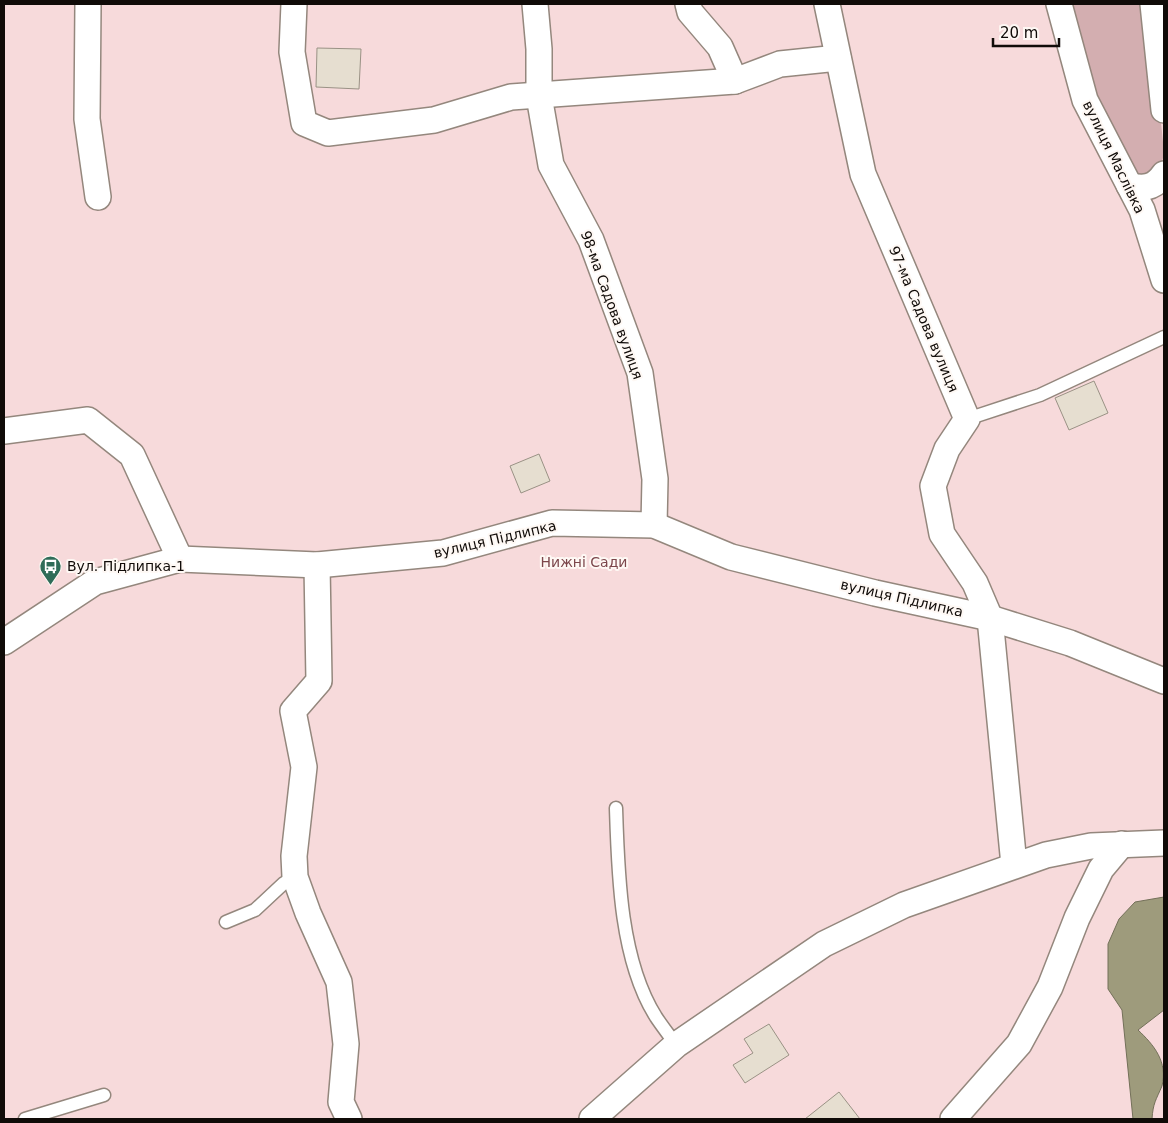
<svg xmlns="http://www.w3.org/2000/svg" width="1168" height="1123" viewBox="0 0 1168 1123" font-family="'DejaVu Sans',sans-serif">
	<style>
		.green { fill: #f7dadb }
		.forest { fill: #d3aeb0 }
		.water { fill: #9e9b7c; stroke: #737059 }
		.building { fill: #e6ded0; stroke: #9a9285 }
		.lines { fill: none; stroke-linecap: round; stroke-linejoin: round }
		.service-casing { stroke: #94877d; stroke-width: 15 }
		.minor-casing { stroke: #94877d; stroke-width: 28 }
		.service { stroke: #fff; stroke-width: 12 }
		.minor { stroke: #fff; stroke-width: 25 }
		.labels { text-anchor: middle; stroke-width: 4; stroke-linejoin: round; paint-order: stroke }
		.street-label { font-size: 14px; fill: #100b08; stroke: #fef8f4 }
		.park-label { font-size: 14px; fill: #7c464b; stroke: #fef8f4 }
		.poi-label { font-size: 14px; fill: #100b08; stroke: #fef8f4; text-anchor: start }
	</style>
	<rect width="100%" height="100%" fill="#fef8f4"/>
	<rect class="green" x="4" y="4" width="1160" height="1115"/>
	<path class="forest" d="M1065,4H1149L1163,142V158L1159,172L1139,182L1090,98Z"/>
	<path class="water" d="M1164,897V1010L1138,1030C1154,1045 1168,1062 1162,1086C1156,1100 1153,1103 1152,1119H1133L1122,1010L1108,989V944L1119,919L1135,902Z"/>
	<g class="building">
		<path d="M317,48L361,49L359,89L316,87Z"/>
		<path d="M1094,381L1108,413L1069,430L1055,398Z"/>
		<path d="M539,454L550,481L521,493L510,466Z"/>
		<path d="M769,1024L789,1055L745,1083L733,1065L753,1053L744,1039Z"/>
		<path d="M839,1092L860,1119H805Z"/>
	</g>
	<g class="lines">
		<defs>
			<g id="service">
				<path d="M967,419L1040,395L1164,337"/>
				<path d="M616,808C618,873 620,960 656,1017C662,1026 669,1035 676,1045"/>
				<path d="M226,922L255,910L284,883L295,877"/>
				<path d="M25,1119L104,1095"/>
			</g>
			<g id="minor">
				<path d="M88,4L87,119L98,197"/>
				<path d="M294,4L292,52L304,123L328,133L434,120L511,97L735,81L780,64L838,58"/>
				<path d="M535,4L539,49V96L551,165L591,240L640,373L655,479L654,525"/>
				<path d="M688,4L690,12L720,47L735,81"/>
				<path d="M827,4L863,174L967,419L947,449L933,486L942,534L975,583L990,618L1014,865"/>
				<path d="M1059,4L1085,100L1142,210L1164,280"/>
				<path d="M1153,4L1164,110"/>
				<path d="M1129,185C1144,190 1155,187 1164,174"/>
				<path d="M4,431L88,420L132,455L180,559"/>
				<path d="M317,565L319,681L293,711L304,767L294,856L295,877L308,913L339,982L346,1044L341,1102L349,1119"/>
				<path d="M4,642L95,582L180,559L317,565L443,553L552,523L654,525L731,557L875,593L990,618L1070,643L1164,681"/>
				<path d="M592,1119L676,1045L824,944L904,905L1046,855L1091,846L1164,843"/>
				<path d="M953,1119L1019,1044L1050,987L1077,918L1101,869L1122,844"/>
			</g>
		</defs>
		<use href="#service" class="service-casing"/>
		<use href="#minor" class="minor-casing"/>
		<use href="#service" class="service"/>
		<use href="#minor" class="minor"/>
	</g>
	<defs>
		<symbol id="bus-pin" viewBox="-11 -11 22 30"><path d="M0 17L-7.5 6A9.5 9.5 0 1 1 7.5 6Z" fill="#2f6c58" stroke="#fef8f4"/><path d="M-5-6H5V4H4V6H2V4H-2V6H-4V4H-5ZM-3.5-4V0h7V-4ZM-3.5 1.2v1.5H-2V1.2ZM2 1.2v1.5H3.5V1.2Z" fill="#fff"/></symbol>
	</defs>
	<g fill-rule="evenodd">
		<use href="#bus-pin" x="38" y="554" width="25" height="34"/>
	</g>
	<g class="labels">
		<g class="street-label">
			<text transform="translate(1114 157) rotate(64)" y="5">вулиця Маслівка</text>
			<text transform="translate(612 305) rotate(70)" y="5">98-ма Садова вулиця</text>
			<text transform="translate(924 319) rotate(67)" y="5">97-ма Садова вулиця</text>
			<text transform="translate(495 539) rotate(-13)" y="5">вулиця Підлипка</text>
			<text transform="translate(902 598) rotate(13)" y="5">вулиця Підлипка</text>
		</g>
		<g class="park-label">
			<text x="584" y="567">Нижні Сади</text>
		</g>
		<g class="poi-label">
			<text x="67" y="571">Вул. Підлипка-1</text>
		</g>
	</g>
	<rect width="1168" height="1123" fill="none" stroke="#100b08" stroke-width="10"/>
	<path d="M993 38v8h66v-8" fill="none" stroke="#100b08" stroke-width="2.5"/>
	<text x="1000" y="38" font-size="15" fill="#100b08" stroke="#fef8f4" stroke-width="4" paint-order="stroke">20 m</text>
</svg>
